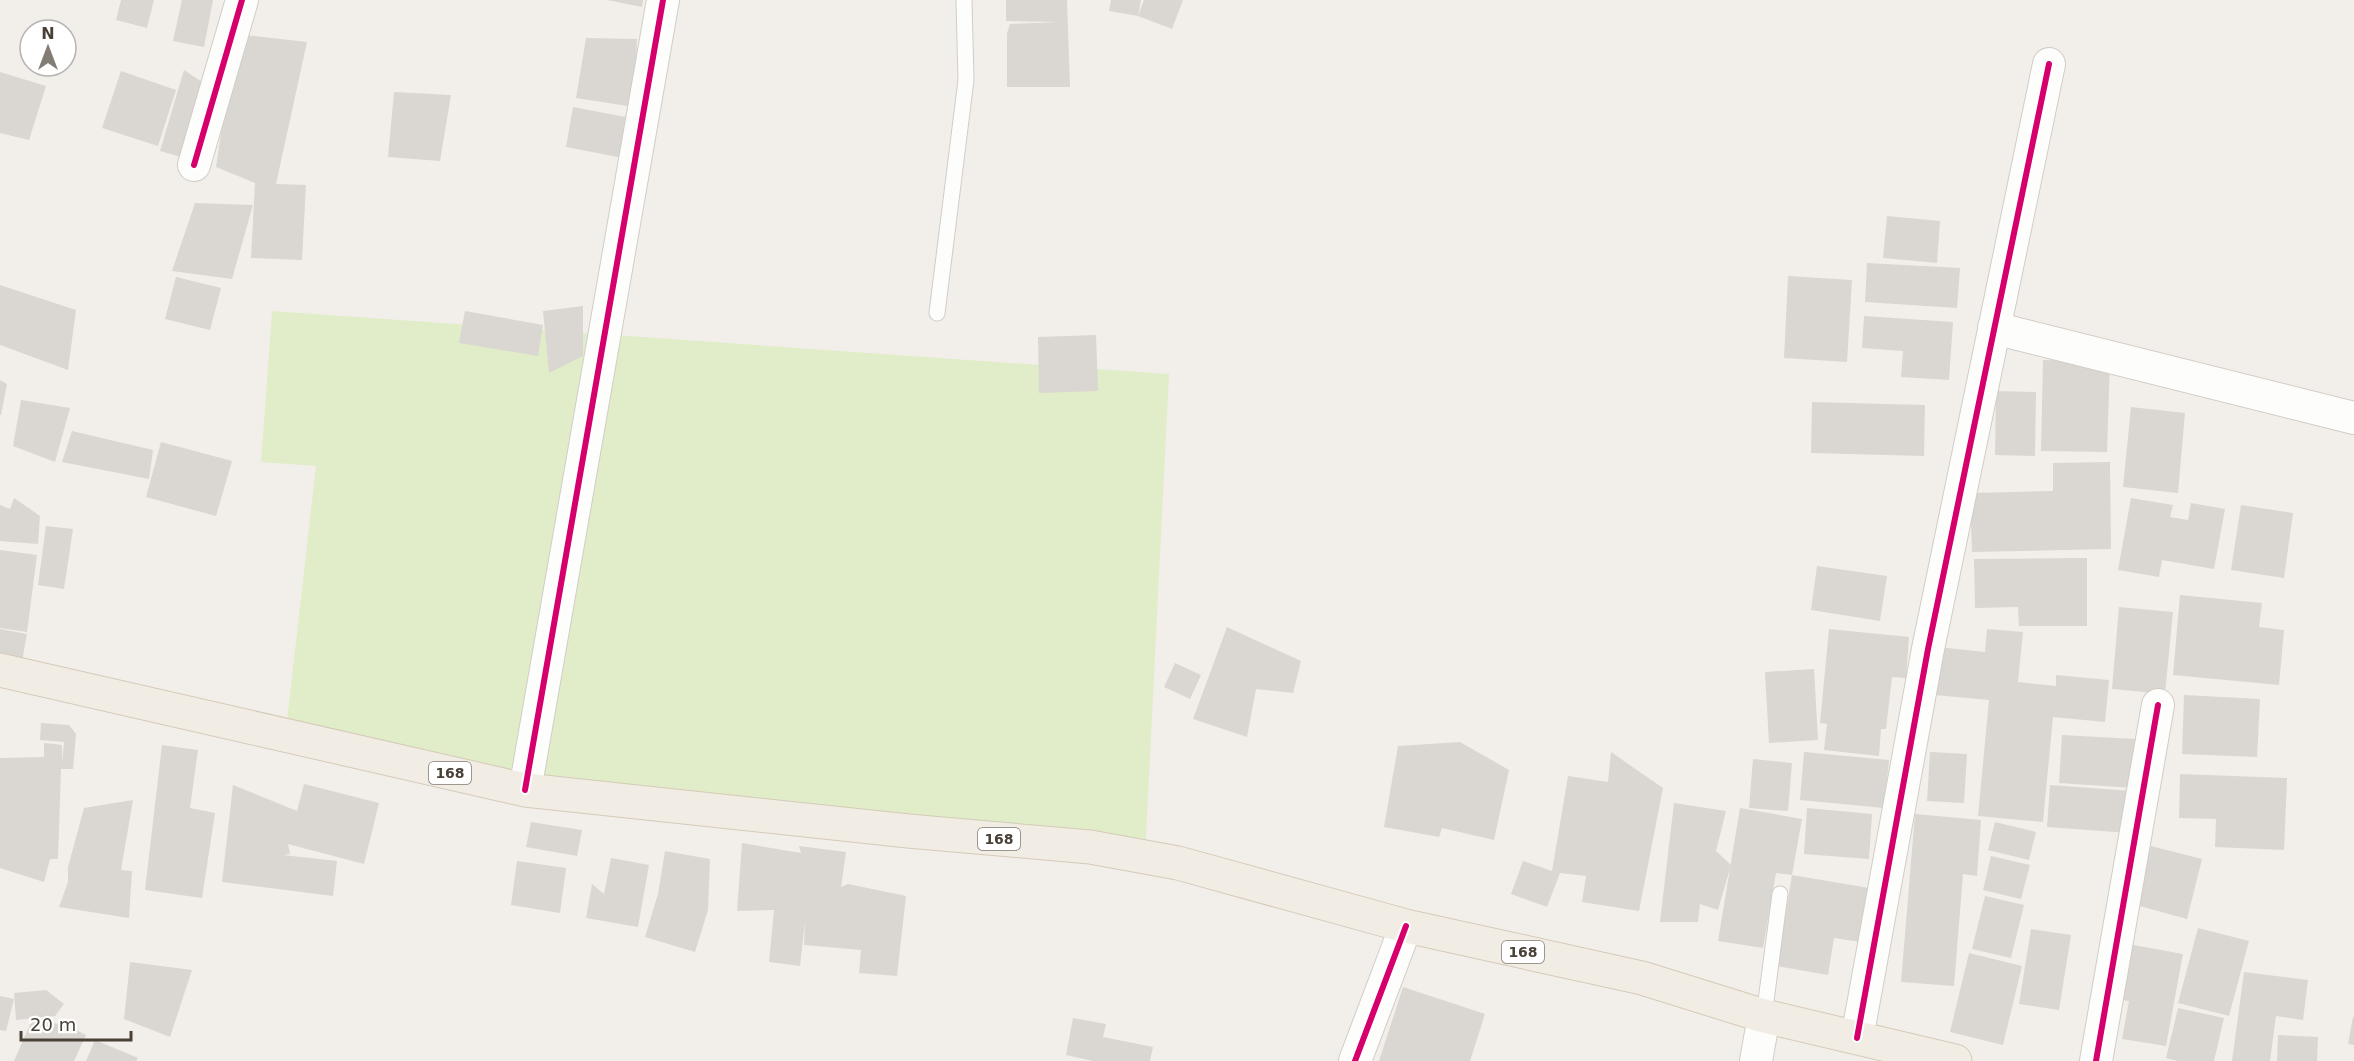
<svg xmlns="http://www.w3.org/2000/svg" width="2354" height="1061" viewBox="0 0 2354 1061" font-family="'DejaVu Sans',sans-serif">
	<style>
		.green { fill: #e1edc9 }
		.building { fill: #dad6d2 }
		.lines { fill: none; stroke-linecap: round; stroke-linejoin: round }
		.lane-casing { stroke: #d0cdc8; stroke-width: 17 }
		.street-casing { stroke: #d0cdc8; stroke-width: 34 }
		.primary-casing { stroke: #d5cab7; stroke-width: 35 }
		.lane { stroke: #fdfdfc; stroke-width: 15 }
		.street { stroke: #fdfdfc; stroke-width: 32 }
		.primary { stroke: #f1ece4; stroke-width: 33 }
		.cycleway-casing { stroke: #fff; stroke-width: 10 }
		.cycleway { stroke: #d6006c; stroke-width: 6 }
		.labels { text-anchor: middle; stroke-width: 5; stroke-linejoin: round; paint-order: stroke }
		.shield { fill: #fff; stroke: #807972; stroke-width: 1.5 }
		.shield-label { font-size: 14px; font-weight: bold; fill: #494036 }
	</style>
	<rect width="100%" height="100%" fill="#f2efeb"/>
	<path class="green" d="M272,311L1169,374L1146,839L551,780L287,720L316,466L261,462Z"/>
	<g class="building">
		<path d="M121,0H154L147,28L116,20Z"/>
		<path d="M182,0H213L204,47L173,41Z"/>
		<path d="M607,0H643L642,7Z"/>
		<path d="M1006,0H1067L1070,87H1007V33L1010,24L1060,22L1006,21Z"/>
		<path d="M1111,0H1141L1138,16L1144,0H1183L1172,29L1138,16L1109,11Z"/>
		<path d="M236,34L307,42L276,184L306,185L302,260L251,258L255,183L216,167Z"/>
		<path d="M586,38L637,39L634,107L576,98Z"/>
		<path d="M184,70L202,82L181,157L160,151Z"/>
		<path d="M121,71L176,90L158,146L102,128Z"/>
		<path d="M0,72L46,86L29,140L0,133Z"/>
		<path d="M394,92L451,95L440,161L388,157Z"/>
		<path d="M573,107L631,118L623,158L566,147Z"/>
		<path d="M195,203L253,205L232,279L172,271Z"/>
		<path d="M1887,216L1940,221L1937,263L1883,258Z"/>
		<path d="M1867,263L1960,268L1957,308L1865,302Z"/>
		<path d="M1788,276L1852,280L1847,362L1784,358Z"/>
		<path d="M176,277L221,288L210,330L165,319Z"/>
		<path d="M0,285L76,310L68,370L0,345Z"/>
		<path d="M583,306V356L549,373L543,311Z"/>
		<path d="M465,311L543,325L538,356L459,343Z"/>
		<path d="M1864,316L1953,322L1949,380L1901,377L1903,351L1862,348Z"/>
		<path d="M1096,335L1098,391L1039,393L1038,337Z"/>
		<path d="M2043,360L2110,362L2107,452L2041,451Z"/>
		<path d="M0,380L7,384L1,415H0Z"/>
		<path d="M1996,391L2036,392L2035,456L1995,455Z"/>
		<path d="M21,400L70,408L55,462L13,446Z"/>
		<path d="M1812,402L1925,405L1924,456L1811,453Z"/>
		<path d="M2131,407L2185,413L2178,493L2123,487Z"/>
		<path d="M72,431L153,450L149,479L62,462Z"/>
		<path d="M161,442L232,461L216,516L146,497Z"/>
		<path d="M2110,462L2111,549L1972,552L1970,493L2053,491V463Z"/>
		<path d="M14,498L40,516L38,544L0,541V505L10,509Z"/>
		<path d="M2131,498L2173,505L2170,517L2188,520L2191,503L2225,509L2214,569L2162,560L2159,577L2118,570Z"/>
		<path d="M2241,505L2293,513L2284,578L2231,570Z"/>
		<path d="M46,526L73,529L64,589L38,585Z"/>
		<path d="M0,550L37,555L27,632L0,628Z"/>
		<path d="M2087,558V626H2019L2018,607L1975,608L1974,559Z"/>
		<path d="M1817,566L1887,576L1880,621L1811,610Z"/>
		<path d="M2180,595L2262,603L2259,627L2284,630L2279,685L2173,675Z"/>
		<path d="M2119,607L2173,612L2165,694L2112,689Z"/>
		<path d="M1227,627L1301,661L1293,693L1256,689L1247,737L1193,719Z"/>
		<path d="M0,629L27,634L22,661L0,658Z"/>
		<path d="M1829,629L1909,637L1906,678L1892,677L1886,729H1881L1879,756L1824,750L1827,724L1820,723Z"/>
		<path d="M1987,629L2023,632L2018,682L2056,686V675L2109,680L2105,722L2053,717L2043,822L1978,816L1989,700L1934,695L1938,647L1985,652Z"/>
		<path d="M1175,663L1201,675L1190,699L1164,687Z"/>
		<path d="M1814,669L1818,740L1769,743L1765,672Z"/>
		<path d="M2184,695L2260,699L2257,757L2182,754Z"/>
		<path d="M41,723L69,725L76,734L73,769H61L58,859H50L44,882L0,868V758L44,757V743L62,745V764L64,742L40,740Z"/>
		<path d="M2062,735L2136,739L2134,788L2059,783Z"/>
		<path d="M1460,742L1509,770L1494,840L1442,828L1439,837L1384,827L1398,746Z"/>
		<path d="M162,745L198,750L190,808L215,813L202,898L145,890Z"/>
		<path d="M1611,752L1663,788L1639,911L1582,902L1586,876L1560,873L1547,907L1511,894L1523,861L1552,871L1568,776L1608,782Z"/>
		<path d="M1804,752L1889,760L1884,808L1800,800Z"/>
		<path d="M1930,752L1967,754L1964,803L1927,801Z"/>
		<path d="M1753,759L1792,763L1788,811L1749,808Z"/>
		<path d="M2180,774L2287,778L2284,850L2215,847L2216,819L2179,818Z"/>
		<path d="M304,784L379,803L364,864L288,844L290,854L283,855L337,861L333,896L222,882L233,785L297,811Z"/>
		<path d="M2050,785L2132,791L2129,833L2047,827Z"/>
		<path d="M133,800L121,870L132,871L129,918L59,907L68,882V867L84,808Z"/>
		<path d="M1674,803L1726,811L1716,851L1731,865L1718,910L1700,904L1698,922H1660Z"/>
		<path d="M1740,808L1802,819L1792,875L1776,873L1763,948L1718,941Z"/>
		<path d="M1807,808L1872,814L1869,859L1804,854Z"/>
		<path d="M1915,814L1981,820L1977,876L1963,874L1954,986L1901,982Z"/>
		<path d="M531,822L582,830L577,856L526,847Z"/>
		<path d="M1995,822L2036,832L2029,860L1988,850Z"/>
		<path d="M742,843L801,853L799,846L846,852L841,887L848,884L906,896L897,976L859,973L861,950L804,945L805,921L800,966L769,962L774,910L737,911Z"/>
		<path d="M2151,846L2202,859L2187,919L2136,905Z"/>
		<path d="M665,851L710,859L708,910L695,952L645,937L658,894Z"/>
		<path d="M1991,856L2030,865L2021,899L1983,890Z"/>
		<path d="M611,858L649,865L638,927L586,918L592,884L604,894Z"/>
		<path d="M517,861L566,868L560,913L511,905Z"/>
		<path d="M1792,875L1869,888L1861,942L1834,938L1828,975L1777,966Z"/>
		<path d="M1985,896L2024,905L2011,958L1972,949Z"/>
		<path d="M2198,928L2249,941L2229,1016L2178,1003Z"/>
		<path d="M2031,929L2071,935L2059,1010L2019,1004Z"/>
		<path d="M2117,942L2183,954L2166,1046L2122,1039L2129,1001L2107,998Z"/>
		<path d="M1969,953L2022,966L2003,1045L1950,1032Z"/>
		<path d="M130,962L192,970L170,1037L124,1019Z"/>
		<path d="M2244,972L2308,980L2303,1020L2276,1016L2270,1061H2232Z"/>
		<path d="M1403,987L1485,1014L1470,1061H1379Z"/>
		<path d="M46,990L64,1004L55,1016L16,1020L14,993Z"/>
		<path d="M0,996L14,999L6,1031L0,1030Z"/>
		<path d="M2178,1008L2224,1018L2214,1061H2178L2166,1058Z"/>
		<path d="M2353,1017H2354V1045L2348,1044Z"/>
		<path d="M1073,1018L1106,1024L1103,1037L1153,1047L1150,1061H1093L1066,1055Z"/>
		<path d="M32,1020L66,1025L86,1035L74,1061H14Z"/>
		<path d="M2278,1035L2318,1037L2317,1061H2277Z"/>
		<path d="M95,1040L138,1058L136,1061H86Z"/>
	</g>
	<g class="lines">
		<defs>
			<g id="lane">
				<path d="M937,313L966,80L964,0"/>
				<path d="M1764,1016L1780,894"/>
			</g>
			<g id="street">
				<path d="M194,165L242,0"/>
				<path d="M1994,328L2354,418"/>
				<path d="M525,790L663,0"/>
				<path d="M1857,1038L1928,649L2049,64"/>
				<path d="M1355,1061L1406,926"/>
				<path d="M1756,1061L1764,1016"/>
				<path d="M2096,1061L2158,705"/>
			</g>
			<path id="primary" d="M0,670L525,790L908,831L1090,847L1178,863L1406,926L1642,978L1764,1016L1955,1061"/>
		</defs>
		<use href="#lane" class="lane-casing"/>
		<use href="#street" class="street-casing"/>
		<use href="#primary" class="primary-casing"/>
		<use href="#lane" class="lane"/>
		<use href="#street" class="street"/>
		<use href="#primary" class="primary"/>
		<defs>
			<g id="cycleway">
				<path d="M194,165L242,0"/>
				<path d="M525,790L663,0"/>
				<path d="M1857,1038L1928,649L2049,64"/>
				<path d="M1355,1061L1406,926"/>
				<path d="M2096,1061L2158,705"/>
			</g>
		</defs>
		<use href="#cycleway" class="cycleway-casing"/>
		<use href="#cycleway" class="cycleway"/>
	</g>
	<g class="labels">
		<g class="shield">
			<rect x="429" y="762" width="42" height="22" rx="4.5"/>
			<rect x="978" y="828" width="42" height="22" rx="4.5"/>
			<rect x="1502" y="941" width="42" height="22" rx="4.5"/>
		</g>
		<g class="shield-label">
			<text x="450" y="778">168</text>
			<text x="999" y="844">168</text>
			<text x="1523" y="957">168</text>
		</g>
	</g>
	<g transform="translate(48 48)"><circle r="28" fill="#ffffff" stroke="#b6b3af" stroke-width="1.5"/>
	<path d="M0-4.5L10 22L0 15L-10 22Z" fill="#847d75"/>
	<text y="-9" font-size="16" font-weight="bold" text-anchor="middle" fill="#494036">N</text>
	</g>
	<path d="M21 1031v9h110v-9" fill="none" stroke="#494036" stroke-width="3"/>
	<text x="30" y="1031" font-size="18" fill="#494036" stroke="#ffffff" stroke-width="4.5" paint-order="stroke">20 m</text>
</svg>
